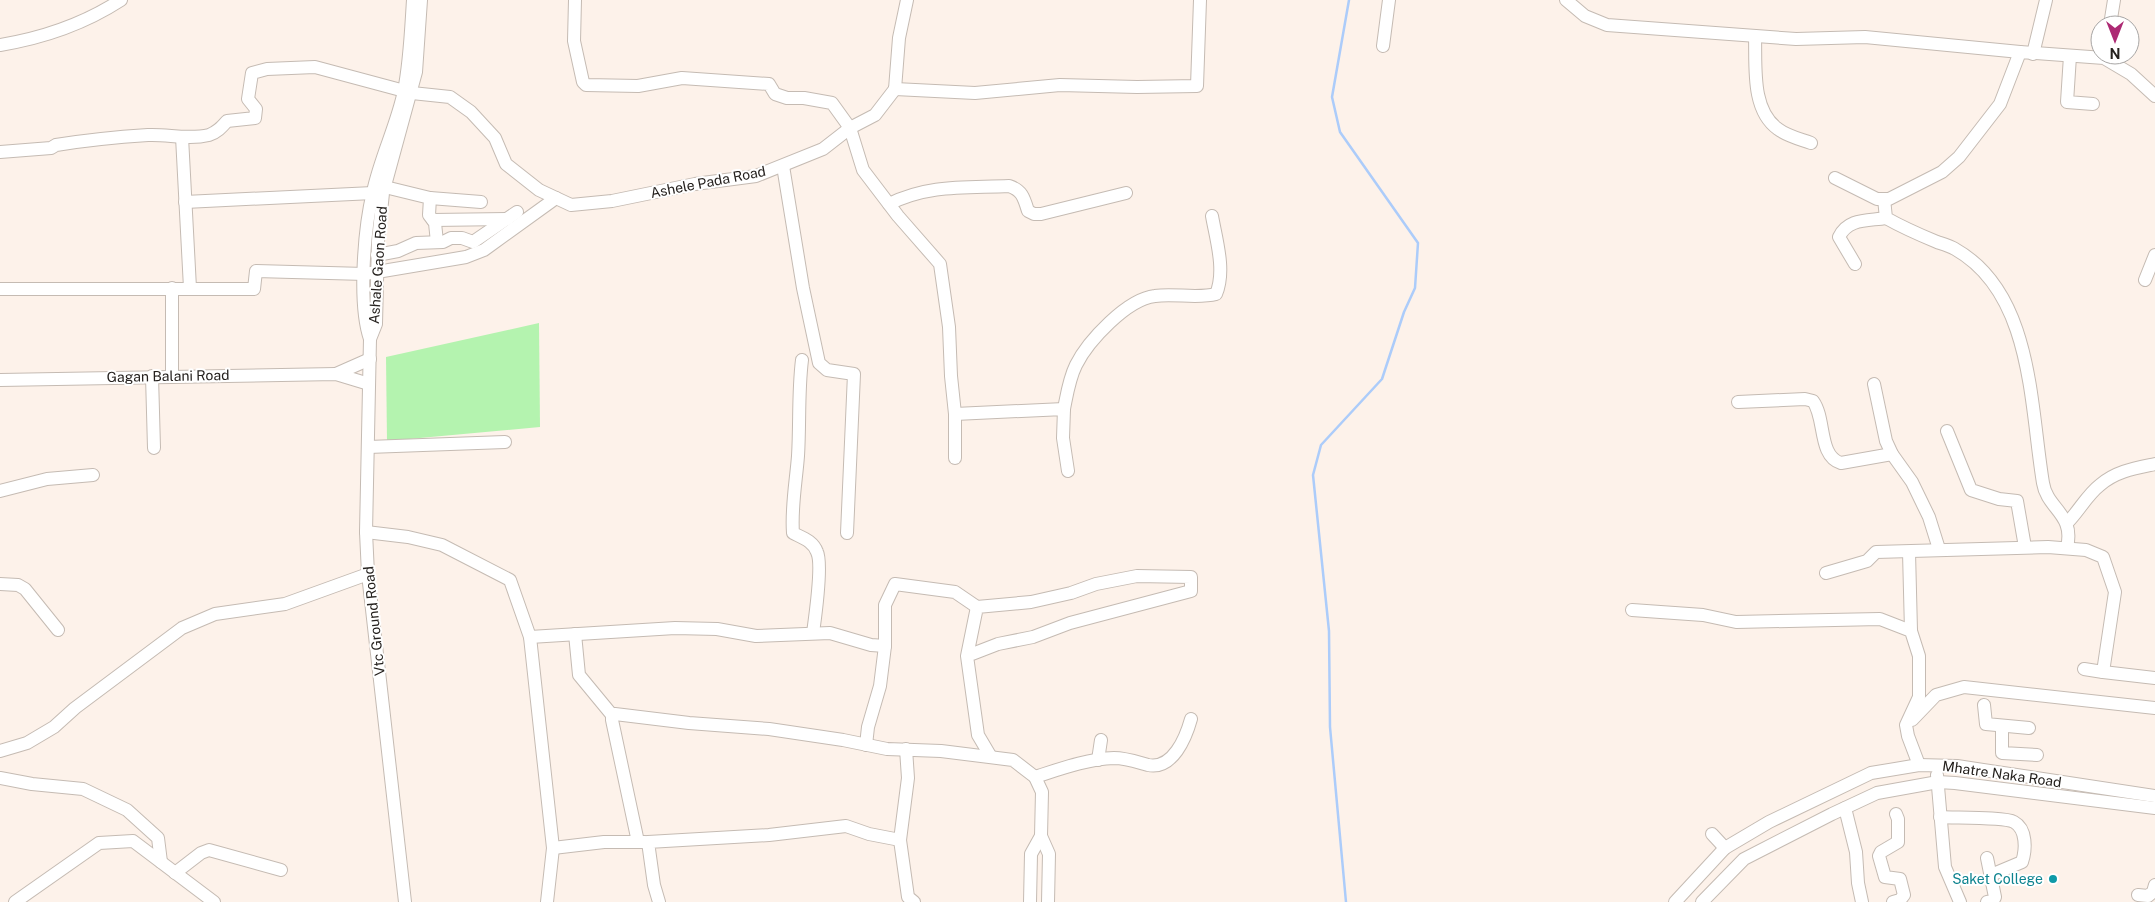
<svg xmlns="http://www.w3.org/2000/svg" width="2155" height="902" viewBox="0 0 2155 902" font-family="'Public Sans',sans-serif">
	<style>
		.green { fill: #b4f3af }
		.lines { fill: none; stroke-linecap: round; stroke-linejoin: round }
		.stream { stroke: #acccfa; stroke-width: 2.5 }
		.minor-casing { stroke: #c5bbb3; stroke-width: 14 }
		.minor { stroke: #fff; stroke-width: 12 }
		.culture-dot { fill: #0f9aa8; stroke: #fff; stroke-width: 2 }
		.labels { text-anchor: middle; stroke-width: 4; stroke-linejoin: round; paint-order: stroke }
		.street-label { font-size: 14px; fill: #25211e; stroke: #fff }
		.culture-label { font-size: 14px; fill: #0d838f; stroke: #fff; text-anchor: end }
	</style>
	<rect width="100%" height="100%" fill="#fdf2ea"/>
	<path class="green" d="M539,323L540,427L387,441L386,357Z"/>
	<g class="lines">
		<path class="stream" d="M1346,902L1330,727L1329,631L1313,475L1321,445L1382,379L1404,312L1415,288L1418,243L1340,132L1332,97L1349,0"/>
		<defs>
			<g id="minor">
				<path d="M575,0L574,41L583,82L586,85L638,86L682,78L769,84L775,94L787,98H804L832,103L850,128L863,170L898,216L940,264L949,327L951,376L955,414L1064,409L1063,438L1068,471"/>
				<path d="M1566,0L1585,16L1607,25L1796,39L1865,37L2020,52"/>
				<path d="M2110,25L2114,0"/>
				<path d="M1755,37C1756,66 1751,110 1778,129C1787,136 1800,139 1811,143"/>
				<path d="M0,45C43,38 84,24 121,0"/>
				<path d="M1383,46L1389,0"/>
				<path d="M2033,54L2046,0"/>
				<path d="M2070,56L2067,102L2093,104"/>
				<path d="M895,89L975,93L1060,85L1137,87L1197,86L1200,0"/>
				<path d="M895,89L899,38L907,0"/>
				<path d="M182,137L190,288"/>
				<path d="M0,152L51,148L56,145C87,140 117,137 148,135C168,134 188,140 209,135C217,132 221,128 227,121L255,118L256,109L248,99L252,73L267,69L315,67L412,93L450,97L471,112L495,138L506,164L539,190L571,205L612,201L695,184L756,176L823,149L850,128L875,115L895,89"/>
				<path d="M783,166L803,288L819,363L827,370L854,374L847,533"/>
				<path d="M1835,178L1877,199H1889L1942,172L1959,157L2000,104L2020,52L2104,58L2131,74L2155,96"/>
				<path d="M385,187L430,198L429,215L435,223L437,242"/>
				<path d="M430,198L481,202"/>
				<path d="M1884,199L1886,218C1902,227 1920,235 1937,242C1943,244 1950,246 1955,249C2033,293 2030,405 2043,483C2047,509 2075,514 2067,547"/>
				<path d="M185,202L373,193"/>
				<path d="M889,204C929,184 966,188 1009,186C1022,190 1024,198 1028,211L1034,214H1041L1126,193"/>
				<path d="M433,220L507,219"/>
				<path d="M377,255L398,251L416,243L443,242L451,238H462L473,242L517,212"/>
				<path d="M1855,264L1839,237C1848,218 1868,221 1886,218"/>
				<path d="M2145,280L2155,255"/>
				<path d="M172,288V376"/>
				<path d="M0,289H254L256,271L365,274L466,257L484,250L556,198"/>
				<path d="M370,339C358,304 364,229 373,192C380,158 397,125 404,91C410,61 411,30 413,0"/>
				<path d="M802,360C798,392 800,424 798,456C796,482 791,508 793,533C803,538 813,541 817,552C823,564 815,618 813,633"/>
				<path d="M336,374L370,359"/>
				<path d="M152,376L154,448"/>
				<path d="M0,380L336,374L369,384"/>
				<path d="M1874,384L1886,441L1892,454L1912,482L1929,517L1939,549"/>
				<path d="M1738,402L1805,399L1813,401C1826,419 1818,456 1841,463L1892,454"/>
				<path d="M1064,409C1067,394 1069,379 1076,365C1088,341 1127,299 1155,296C1174,293 1197,299 1216,294C1226,271 1216,239 1212,216"/>
				<path d="M1947,431L1971,490L1999,499L2017,501L2025,547"/>
				<path d="M368,447L505,442"/>
				<path d="M955,458V414"/>
				<path d="M0,491L47,479L93,475"/>
				<path d="M2067,523C2079,511 2087,495 2100,485C2116,471 2136,468 2155,464"/>
				<path d="M366,532L408,537L442,545L510,580L530,637L553,848L547,902"/>
				<path d="M1909,552L1911,631"/>
				<path d="M1826,573L1867,561L1876,552L2048,547L2086,550L2103,557L2115,592L2103,672L2084,669"/>
				<path d="M0,584L18,585L25,589L58,630"/>
				<path d="M1632,610L1703,615L1736,622L1880,619L1911,631L1919,656V697L1906,725L1908,736L1919,765"/>
				<path d="M575,634L579,675L612,715"/>
				<path d="M530,637L675,628L717,629L756,636L830,633L871,645L885,646"/>
				<path d="M967,656L998,644L1033,637L1070,623L1191,591V577L1137,576L1096,584L1071,593L1031,602L977,607L967,656L978,735L991,757"/>
				<path d="M2103,672L2155,678"/>
				<path d="M1984,705L1986,724L2029,728"/>
				<path d="M1912,720L1936,695L1964,687L2155,708"/>
				<path d="M2002,726V753L2037,755"/>
				<path d="M866,745L868,727L880,686L885,646V605L895,584L955,592L977,607"/>
				<path d="M906,749L908,778L900,840L908,897L914,902"/>
				<path d="M0,751L27,743L54,727L75,708L182,628L215,614L285,604L368,574"/>
				<path d="M1098,760L1101,740"/>
				<path d="M1937,775L1945,867L1960,902"/>
				<path d="M1035,777C1060,769 1087,759 1114,758C1126,758 1137,762 1148,765C1173,770 1186,737 1191,719"/>
				<path d="M0,778L32,784L83,789L127,810L158,838L161,862"/>
				<path d="M1845,808L1856,852L1858,883L1862,902"/>
				<path d="M1940,817C1954,818 2005,817 2014,822C2027,829 2026,850 2022,862L1991,875"/>
				<path d="M1712,834L1725,848"/>
				<path d="M638,842L612,720V715L615,714L689,723L769,729L843,740L887,749L941,751L1013,760L1035,777L1042,792L1041,836L1049,854L1048,902"/>
				<path d="M553,848L604,842H645"/>
				<path d="M1987,858L1995,897L1993,901L1987,902"/>
				<path d="M175,873L201,853L209,850L281,870"/>
				<path d="M2138,895L2148,896L2153,892L2155,885"/>
				<path d="M15,902L99,843L133,841L214,902"/>
				<path d="M405,902L368,574L366,532L370,339L376,324L378,241L383,193L416,72L421,0"/>
				<path d="M659,902L654,885L648,842L769,835L846,826L869,834L900,840"/>
				<path d="M1030,902L1031,854L1041,836"/>
				<path d="M1675,902L1725,848L1769,822L1871,773L1919,765L1957,766L2155,796"/>
				<path d="M1702,902L1744,859L1832,814L1877,793L1938,782L1955,783L2155,808"/>
				<path d="M1893,902L1900,900L1904,895L1900,879L1885,877L1879,856L1881,852L1898,842V819L1896,814"/>
			</g>
		</defs>
		<use href="#minor" class="minor-casing"/>
		<use href="#minor" class="minor"/>
	</g>
	<circle class="culture-dot" cx="2053" cy="879" r="5"/>
	<g class="labels">
		<g class="street-label">
			<text transform="translate(708 182) rotate(-11)" y="5">Ashele Pada Road</text>
			<text transform="translate(378 265) rotate(-86)" y="5">Ashale Gaon Road</text>
			<text transform="translate(168 376) rotate(-1)" y="5">Gagan Balani Road</text>
			<text transform="translate(374 621) rotate(-96)" y="5">Vtc Ground Road</text>
			<text transform="translate(2002 774) rotate(8)" y="5">Mhatre Naka Road</text>
		</g>
		<g class="culture-label">
			<text x="2043" y="884">Saket College</text>
		</g>
	</g>
	<g transform="translate(2115 40) rotate(180)"><circle r="24" fill="#ffffff" stroke="#a8a6a5"/>
	<path d="M0-4L9 19L0 12L-9 19Z" fill="#ad2a74"/>
	<text y="-8" font-size="14" font-weight="bold" text-anchor="middle" fill="#25211e">N</text>
	</g>
</svg>
